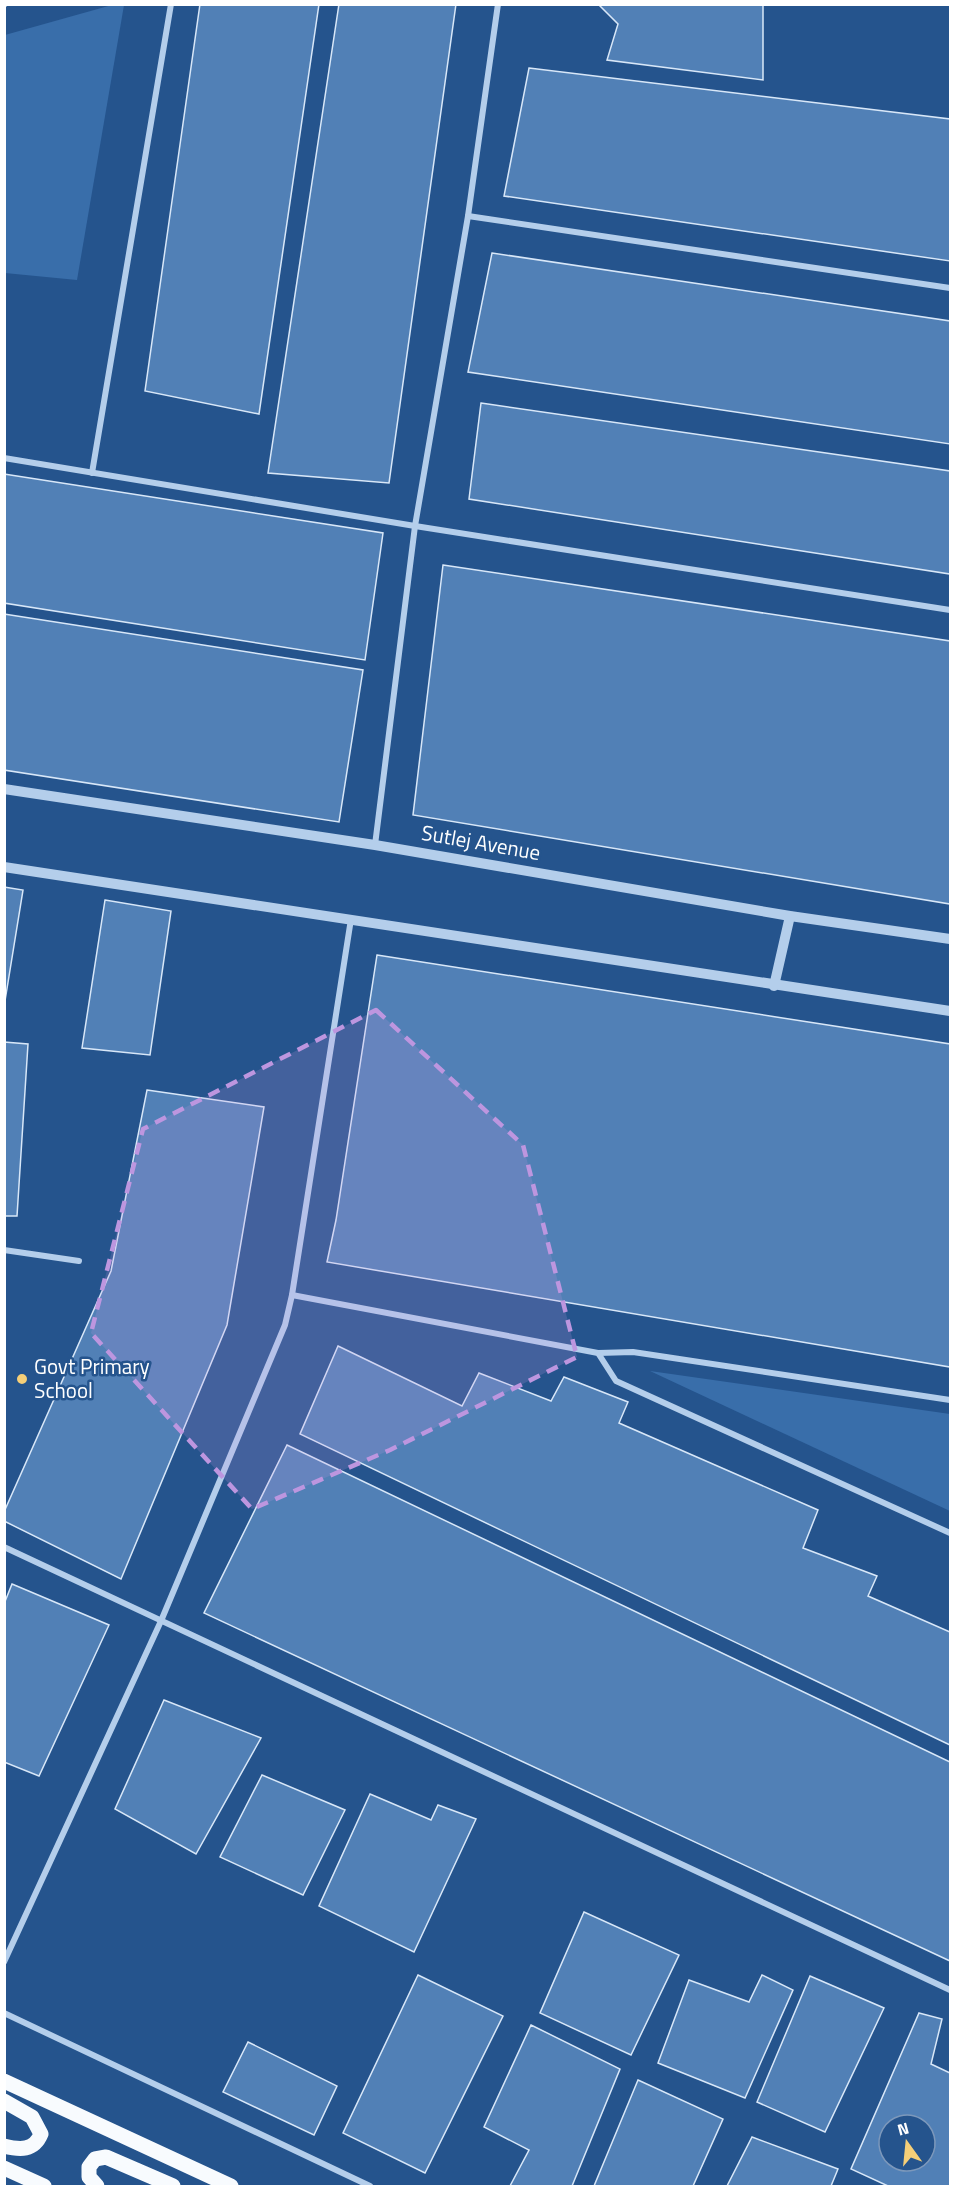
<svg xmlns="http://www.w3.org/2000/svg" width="955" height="2191" viewBox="0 0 955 2191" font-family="'Titillium Web',sans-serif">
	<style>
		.green { fill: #396eaa }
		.building { fill: #5180b6; stroke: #d8e7f8; stroke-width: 1.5; fill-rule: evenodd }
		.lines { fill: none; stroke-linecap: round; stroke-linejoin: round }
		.minor { stroke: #b4ceeb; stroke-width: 6 }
		.tertiary { stroke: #b4ceeb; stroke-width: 10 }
		.primary { stroke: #f8fbfe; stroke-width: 15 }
		.marked { fill: #bd96df; fill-opacity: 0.2; stroke: #bd96df; stroke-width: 4.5; stroke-dasharray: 12 8; stroke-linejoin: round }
		.poi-dot { fill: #f5cf78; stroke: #25548d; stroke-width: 2 }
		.labels { text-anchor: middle; stroke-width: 5; stroke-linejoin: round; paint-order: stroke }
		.street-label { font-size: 21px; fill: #fff; stroke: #25548d }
		.poi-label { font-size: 21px; fill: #fff; stroke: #25548d; text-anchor: start }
	</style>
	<rect width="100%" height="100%" fill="#25548d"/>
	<g class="green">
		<path d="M112,5H124L77,280L5,273V35Z"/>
		<path d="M650,1371L950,1414V1511Z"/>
	</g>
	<g class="building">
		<path d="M200,4H319L259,414L145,391Z"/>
		<path d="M339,4H456L389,483L268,473Z"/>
		<path d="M598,4H763V80L607,60L618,24Z"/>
		<path d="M529,68L950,119V261L504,196Z"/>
		<path d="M492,253L950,321V444L468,372Z"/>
		<path d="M481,403L950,471V574L469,499Z"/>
		<path d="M4,474L383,533L365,660L4,603Z"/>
		<path d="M443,565L950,641V904L413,815Z"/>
		<path d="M4,614L363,670L339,822L4,770Z"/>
		<path d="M4,887L23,890L4,1007Z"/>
		<path d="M105,900L171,911L150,1055L82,1048Z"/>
		<path d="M377,955L950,1044V1367L327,1262L336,1220Z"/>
		<path d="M4,1042L28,1044L17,1216H4Z"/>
		<path d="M147,1090L264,1107L227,1325L121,1579L4,1521V1512L111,1271Z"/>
		<path d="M338,1346L462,1406L479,1373L551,1401L564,1377L628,1402L619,1423L818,1510L803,1548L877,1576L868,1596L950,1632V1745L300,1434Z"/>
		<path d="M287,1445L950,1762V1961L204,1613Z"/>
		<path d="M12,1584L109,1625L39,1776L4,1762V1604Z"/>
		<path d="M164,1700L261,1738L196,1854L115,1809Z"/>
		<path d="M262,1775L345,1810L303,1895L220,1857Z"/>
		<path d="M370,1794L431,1820L438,1805L476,1819L414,1952L319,1906Z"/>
		<path d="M584,1912L679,1955L631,2055L540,2013Z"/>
		<path d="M418,1975L503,2016L425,2173L343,2133Z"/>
		<path d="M762,1975L793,1990L745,2098L658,2063L689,1980L749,2002Z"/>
		<path d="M810,1976L884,2008L825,2132L757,2102Z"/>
		<path d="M919,2013L942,2019L931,2064L950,2073V2186H888L851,2169ZM889,2125H925V2161H889Z"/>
		<path d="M531,2025L620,2069L572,2186H510L529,2150L484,2127Z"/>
		<path d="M248,2042L337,2086L314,2135L223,2092Z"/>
		<path d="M638,2080L723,2119L693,2186H594Z"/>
		<path d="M752,2137L838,2169L831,2186H727Z"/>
	</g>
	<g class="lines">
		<g class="minor">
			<path d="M4,5L5,4"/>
			<path d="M468,216L950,288"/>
			<path d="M4,458L415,526L950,610"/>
			<path d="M92,473L171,4"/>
			<path d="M375,845L415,526L468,216L498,4"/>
			<path d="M4,1250L79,1261"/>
			<path d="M292,1295L598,1353L616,1381L950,1533"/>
			<path d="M598,1353L633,1352L950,1400"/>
			<path d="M4,1547L950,1990"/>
			<path d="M4,1962L161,1621L285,1325L292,1295L351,919"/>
			<path d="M4,2013L370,2186"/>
		</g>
		<g class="tertiary">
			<path d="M4,789L375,845L790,916L950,939"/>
			<path d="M4,867L950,1011"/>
			<path d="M774,986L790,916"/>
		</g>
		<g class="primary">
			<path d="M4,2081L231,2186"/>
			<path d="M4,2101L32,2117L41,2134C34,2151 20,2150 4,2146"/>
			<path d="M4,2168L44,2186"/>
			<path d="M97,2186L89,2177V2167L95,2159L106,2157L173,2186"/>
		</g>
	</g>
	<path class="marked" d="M376,1010L523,1145L577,1357L390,1450L252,1509L91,1333L143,1129Z"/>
	<circle class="poi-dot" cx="22" cy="1379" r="6"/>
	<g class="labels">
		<g class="street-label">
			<text transform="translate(481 843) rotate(10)" y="7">Sutlej Avenue</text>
		</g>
		<g class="poi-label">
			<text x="34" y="1374">Govt Primary<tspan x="34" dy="24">School</tspan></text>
		</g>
	</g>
	<rect width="955" height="2191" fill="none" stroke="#ffffff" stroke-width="12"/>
	<g transform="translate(907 2143) rotate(345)"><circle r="28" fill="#25548d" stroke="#7c98bb" stroke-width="1.5"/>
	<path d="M0-4.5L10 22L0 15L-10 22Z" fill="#f5cf78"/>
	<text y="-9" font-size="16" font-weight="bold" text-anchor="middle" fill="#ffffff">N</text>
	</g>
</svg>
